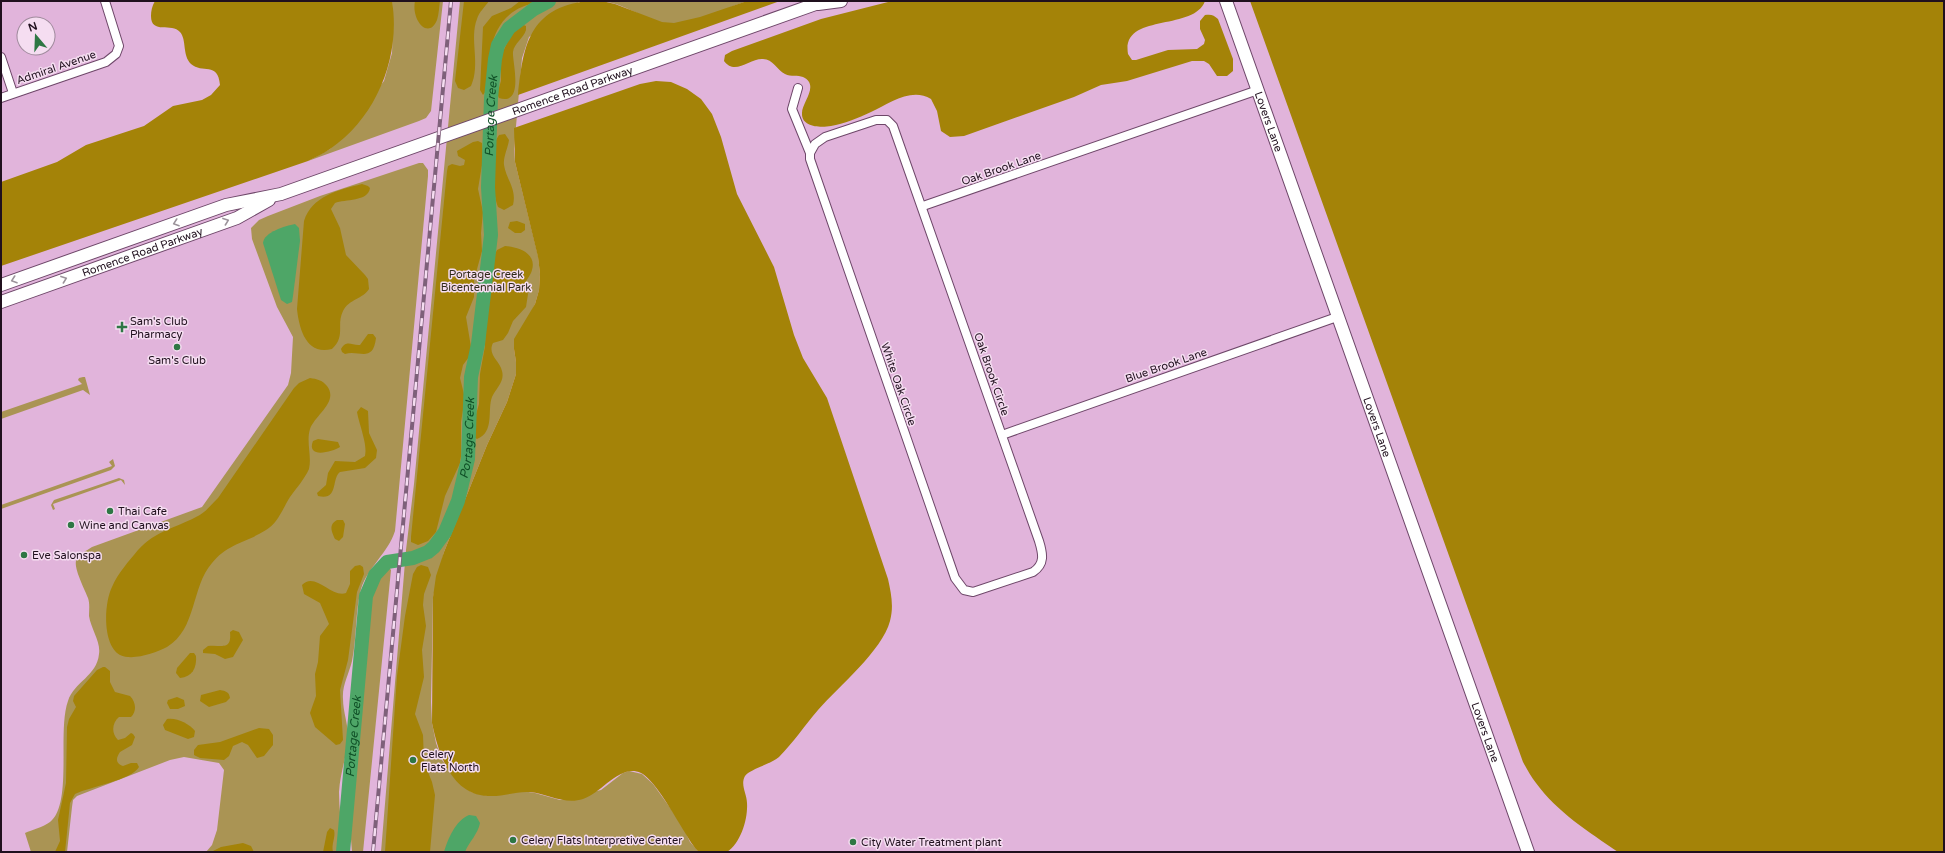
<svg xmlns="http://www.w3.org/2000/svg" width="1945" height="853" viewBox="0 0 1945 853" font-family="'Varela Round',sans-serif">
	<style>
		.green { fill: #aa9454 }
		.forest { fill: #a48308 }
		.water { fill: #4ea667 }
		.lines { fill: none; stroke-linecap: round; stroke-linejoin: round }
		.river { stroke: #4ea667; stroke-width: 14 }
		.street-casing { stroke: #6e4769; stroke-width: 10 }
		.secondary-casing { stroke: #6e4769; stroke-width: 14 }
		.street { stroke: #fff; stroke-width: 8 }
		.secondary { stroke: #fff; stroke-width: 12 }
		.rail-casing { stroke: #7e607a; stroke-width: 4 }
		.rail { stroke: #f5ddf1; stroke-width: 2.5; stroke-dasharray: 8; stroke-linecap: butt }
		.oneway { stroke: #9b939a }
		.poi-dot { fill: #2e7744; stroke: #f5ddf1; stroke-width: 1.5 }
		.labels { text-anchor: middle; stroke-width: 3; stroke-linejoin: round; paint-order: stroke }
		.street-label { font-size: 11px; fill: #20101e; stroke: #f5ddf1 }
		.park-label { font-size: 11px; fill: #302a18; stroke: #f5ddf1 }
		.poi-label { font-size: 11px; fill: #20101e; stroke: #f5ddf1; text-anchor: start }
		.water-label { font-size: 12px; font-style: italic; fill: #105027; stroke: #f5ddf1 }
	</style>
	<rect width="100%" height="100%" fill="#e1b4db"/>
	<g class="green">
		<path d="M392,1H443L431,111L426,118L419,121L308,161L330,149L384,81L392,53L393,27Z"/>
		<path d="M460,1H587L579,2L529,37L522,58L514,149L515,162L538,256L540,274L539,290L535,304L514,349L516,362V374L507,402L487,445L444,552L433,597L431,702L432,723L436,743L442,760L460,783L471,792L488,796L522,791L535,793L560,800L601,790L623,773L629,771L642,774L653,784L681,823L690,842L699,852H381L406,550L414,484Z"/>
		<path d="M599,1H747C723,9 685,29 660,22C639,16 621,2 599,1Z"/>
		<path d="M419,163H423L428,170V176L395,531C388,553 368,567 361,589C355,612 357,637 352,661C349,674 342,685 343,699C343,713 349,726 348,741C346,758 340,774 339,792C339,812 343,831 341,852H206L212,845L217,830L224,770L219,763L184,757L170,760L77,796L73,800L72,807L67,852H31L25,833C32,830 43,827 50,822C73,804 57,731 68,701C74,682 97,676 99,654C101,642 91,629 89,616C89,610 90,604 88,598C85,590 74,569 76,561C79,554 86,551 92,547L202,507L288,385L291,373L293,337L277,307L252,239L251,228L259,220L268,216L320,196Z"/>
		<path d="M83,377H85L90,395L83,390L1,419V412L82,384L78,380L79,378Z"/>
		<path d="M113,459L115,466L111,470L1,509V505L112,466L109,462Z"/>
		<path d="M119,478L124,480L125,485L121,480L53,504L55,509L53,510L51,505L54,500Z"/>
		<path d="M388,566L391,570L363,852H352L350,826L353,808V775L357,747L358,706L363,676L367,616L376,581L383,570Z"/>
	</g>
	<g class="forest">
		<path d="M155,1H392C401,56 377,117 330,149C323,154 315,157 308,161L1,266V182L57,162L86,145L144,126L173,106L202,100L211,95L220,85C218,61 202,74 191,64C182,55 187,40 180,32C172,22 151,35 151,16C151,11 152,6 155,1Z"/>
		<path d="M415,1H440C439,7 439,14 437,20C429,40 411,21 415,1Z"/>
		<path d="M464,1H489C485,7 479,12 477,19C469,39 481,64 471,86L464,90L458,88L455,81Z"/>
		<path d="M520,1H540C532,4 524,5 516,10C488,27 489,61 486,91L483,95L480,90L483,27L492,16L511,8Z"/>
		<path d="M587,1H602L615,4L662,22L674,23L700,17L747,1H780L518,95C523,46 529,8 587,1Z"/>
		<path d="M892,1H1205C1194,32 1121,12 1128,54L1132,60H1136L1168,50L1197,49L1204,44L1205,40L1200,29V21L1205,15C1211,14 1214,15 1218,19L1233,59V71L1227,76H1217L1209,64L1204,61H1192L1127,81L1101,85L1074,97L964,136L950,137L941,131L937,111L931,99C911,87 889,104 871,112C858,118 844,124 831,126C820,128 801,127 802,113C802,102 820,85 803,77C798,75 791,77 785,74C777,70 773,59 763,59C750,58 735,76 724,61L725,55L732,51L821,19Z"/>
		<path d="M1250,1H1944V852H1618C1589,832 1557,812 1536,783C1531,777 1527,769 1523,762Z"/>
		<path d="M521,24L526,26V30C524,38 514,43 513,52C512,61 525,106 499,98L497,94L501,81V56L513,30Z"/>
		<path d="M656,81L671,82L687,89L701,99L712,114L721,137L737,194L774,267L794,335L803,358L827,398L888,579C891,593 894,606 890,621C882,651 839,686 818,710C805,725 793,743 779,757C769,765 750,769 745,776C740,785 747,794 747,803C748,819 741,843 727,852C719,852 708,853 700,852C691,850 661,783 641,773C620,763 602,793 583,799C565,805 548,794 530,792C516,791 503,797 488,796C451,795 438,752 432,723L433,597L436,576L444,552L487,445L507,402L516,374V362L514,349V339L535,304L539,290L540,274L538,257L515,162L514,128L640,84Z"/>
		<path d="M505,134L509,140C508,148 503,157 504,165C506,179 517,189 513,205L504,210L498,207C491,190 494,158 496,140L499,135Z"/>
		<path d="M478,141L482,143L483,159L478,189L483,212L481,233L482,251L474,280V297L466,317L471,347L469,357L463,365L460,378L465,398L461,422V456L460,463L445,496L436,532L428,541L418,545L411,542V537L447,171L448,166L452,164L460,166L464,165L465,160L458,156L457,151L473,142Z"/>
		<path d="M362,184L368,186L370,188C368,202 345,199 335,203L331,209L340,228L346,255L365,275L368,279L369,289C363,299 349,299 343,311C336,325 346,336 332,349C306,356 299,328 297,309L304,221C312,196 338,190 362,184Z"/>
		<path d="M517,221L525,224V230L521,233H515L508,228L510,222Z"/>
		<path d="M505,246C518,247 537,253 532,270C531,275 527,278 525,284L528,294L526,307L513,321L508,333L503,340L493,343C487,355 500,361 502,371C505,382 496,388 492,397C487,410 495,432 477,439L474,437L473,425L479,404L480,374L485,346L486,311L494,256L497,250Z"/>
		<path d="M368,334H373L376,338C373,364 358,349 345,354L342,352L341,349C347,339 352,346 360,345Z"/>
		<path d="M310,378C317,379 322,380 327,386C339,402 315,415 310,429C306,442 312,456 309,469C304,480 297,487 290,497C283,508 278,523 266,530C246,543 228,543 212,563C191,587 197,629 167,647C155,653 133,661 120,655C102,645 104,603 112,587C118,573 129,561 138,550C157,530 173,529 196,517C205,513 211,505 218,498L294,388L299,383Z"/>
		<path d="M361,407L368,411L369,433L377,450L376,458L365,468L340,472C331,479 339,501 318,496L317,493L326,485L328,473L335,461L355,462L365,456C368,445 359,424 357,412Z"/>
		<path d="M318,439L338,442L340,447C332,452 306,459 313,441Z"/>
		<path d="M337,520H343L345,524L343,537L339,541L335,539C332,532 328,525 337,520Z"/>
		<path d="M360,565L363,567L364,574L357,592L348,660L340,690L343,740L340,744L336,745L315,727L310,713L316,696L315,674L318,662L320,636L329,624L320,603L304,594L302,585C315,571 331,598 346,593L350,584V571L355,566Z"/>
		<path d="M421,565L428,567L431,575L424,594L423,605L426,626L422,650L424,677L415,714L423,735L424,762L432,782L435,795L430,852H385L397,676L405,616L413,574L417,567Z"/>
		<path d="M233,630L239,632L243,640L233,657L225,659L215,654L203,653V650L208,646C220,644 232,652 230,632Z"/>
		<path d="M190,653H194L196,656C197,668 192,677 180,678L176,673L177,668Z"/>
		<path d="M103,667H105L110,671V682L115,692L130,696C136,702 137,711 131,717H119C112,723 111,733 118,740L125,738L131,733L133,734L135,737L132,745L120,752C116,758 115,763 123,766L131,763H137L139,767C132,780 89,787 75,794L70,803L65,852H55L60,841L58,820L66,783L67,727L69,719L76,707L73,701L74,696L97,670Z"/>
		<path d="M220,690C226,691 229,692 230,698L226,702L209,707L200,701L201,695Z"/>
		<path d="M177,697L184,700L185,706L178,709H170L167,703L168,700Z"/>
		<path d="M167,719C176,717 190,724 195,731L194,737L188,739L165,730L163,725Z"/>
		<path d="M259,728L269,729L273,735V745L264,756L257,758L248,745L242,742L233,746L229,756L224,760L200,758L194,755V750L198,745L220,742Z"/>
		<path d="M330,828L334,830C336,837 331,844 333,852H323L327,832Z"/>
		<path d="M243,843L251,846L254,852H211L221,847Z"/>
	</g>
	<g class="water">
		<path d="M295,224L299,228L300,241L293,296L292,302L287,304L281,300L263,243C264,232 285,226 295,224Z"/>
		<path d="M469,815L476,816L480,823C478,834 469,842 465,852H444C448,839 455,821 469,815Z"/>
	</g>
	<g class="lines">
		<path class="river" id="s1" d="M343,852L366,596L375,575L387,562L413,558L428,552L434,547L445,532L458,501L468,459L471,377L478,344L491,235L488,187L491,98L495,59L498,45L509,28L534,9L549,1"/>
		<defs>
			<g id="street">
				<path d="M1,57L13,93"/>
				<path d="M798,88L792,109L810,153V159L955,578L964,590L973,592L1033,572C1045,564 1043,554 1039,541L893,126L887,120H876L825,137L815,144L810,153"/>
				<path d="M1,98L106,62L116,54L119,46L105,1"/>
				<path d="M923,206L1258,90"/>
				<path d="M1002,435L1337,317"/>
			</g>
			<g id="secondary">
				<path id="s2" d="M1226,1L1528,852"/>
				<path d="M818,4L841,1"/>
				<path id="s3" d="M1,285L226,205L281,194L824,1"/>
				<path id="s4" d="M1,302L237,218L269,200"/>
			</g>
		</defs>
		<use href="#street" class="street-casing"/>
		<use href="#secondary" class="secondary-casing"/>
		<use href="#street" class="street"/>
		<use href="#secondary" class="secondary"/>
		<defs>
			<path id="rail" d="M373,852L451,1"/>
		</defs>
		<use href="#rail" class="rail-casing"/>
		<use href="#rail" class="rail"/>
	</g>
	<defs><path id="oneway-chevron" d="M-2-3.5L2.5 0L-2 3.5" fill="none" stroke-width="1.6" stroke-linecap="round" stroke-linejoin="round"/></defs>
	<g class="oneway">
		<use href="#oneway-chevron" transform="translate(226 221) rotate(-20)"/>
		<use href="#oneway-chevron" transform="translate(176 223) rotate(161)"/>
		<use href="#oneway-chevron" transform="translate(64 279) rotate(-20)"/>
		<use href="#oneway-chevron" transform="translate(14 280) rotate(161)"/>
	</g>
	<g class="poi-dot">
		<path d="M120 321h4v4h4v4h-4v4h-4v-4h-4v-4h4z"/>
		<circle cx="177" cy="347" r="4"/>
		<circle cx="110" cy="511" r="4"/>
		<circle cx="71" cy="525" r="4"/>
		<circle cx="24" cy="555" r="4"/>
		<circle cx="413" cy="760" r="4"/>
		<circle cx="513" cy="840" r="4"/>
		<circle cx="853" cy="842" r="4"/>
	</g>
	<g class="labels">
		<g class="street-label">
			<text transform="translate(56 67) rotate(-19)" y="4">Admiral Avenue</text>
			<text dy="4" stroke="none"><textPath href="#s3" startOffset="604">Romence Road Parkway</textPath></text>
			<text dy="4" stroke="none"><textPath href="#s2" startOffset="128">Lovers Lane</textPath></text>
			<text transform="translate(1001 168) rotate(-19)" y="4">Oak Brook Lane</text>
			<text dy="4" stroke="none"><textPath href="#s4" startOffset="150">Romence Road Parkway</textPath></text>
			<text transform="translate(1166 365) rotate(-19)" y="4">Blue Brook Lane</text>
			<text transform="translate(992 374) rotate(71)" y="4">Oak Brook Circle</text>
			<text transform="translate(899 384) rotate(71)" y="4">White Oak Circle</text>
			<text dy="4" stroke="none"><textPath href="#s2" startOffset="452">Lovers Lane</textPath></text>
			<text dy="4" stroke="none"><textPath href="#s2" startOffset="776">Lovers Lane</textPath></text>
		</g>
		<g class="park-label">
			<text x="486" y="278">Portage Creek<tspan x="486" dy="13">Bicentennial Park</tspan></text>
		</g>
		<g class="poi-label">
			<text x="130" y="325">Sam's Club<tspan x="130" dy="13">Pharmacy</tspan></text>
			<text x="177" y="364" text-anchor="middle">Sam's Club</text>
			<text x="118" y="515">Thai Cafe</text>
			<text x="79" y="529">Wine and Canvas</text>
			<text x="32" y="559">Eve Salonspa</text>
			<text x="421" y="758">Celery<tspan x="421" dy="13">Flats North</tspan></text>
			<text x="521" y="844">Celery Flats Interpretive Center</text>
			<text x="861" y="846">City Water Treatment plant</text>
		</g>
		<g class="water-label">
			<text dy="4" stroke="none"><textPath href="#s1" startOffset="788">Portage Creek</textPath></text>
			<text dy="4" stroke="none"><textPath href="#s1" startOffset="464">Portage Creek</textPath></text>
			<text dy="4" stroke="none"><textPath href="#s1" startOffset="116">Portage Creek</textPath></text>
		</g>
	</g>
	<rect width="1945" height="853" fill="none" stroke="#20101e" stroke-width="4"/>
	<g transform="translate(36 36) rotate(341)"><circle r="19" fill="#f5ddf1" stroke="#a08b9d"/>
	<path d="M0-3L7 15L0 10L-7 15Z" fill="#2e7744"/>
	<text y="-6" font-size="11" font-weight="bold" text-anchor="middle" fill="#20101e">N</text>
	</g>
</svg>
